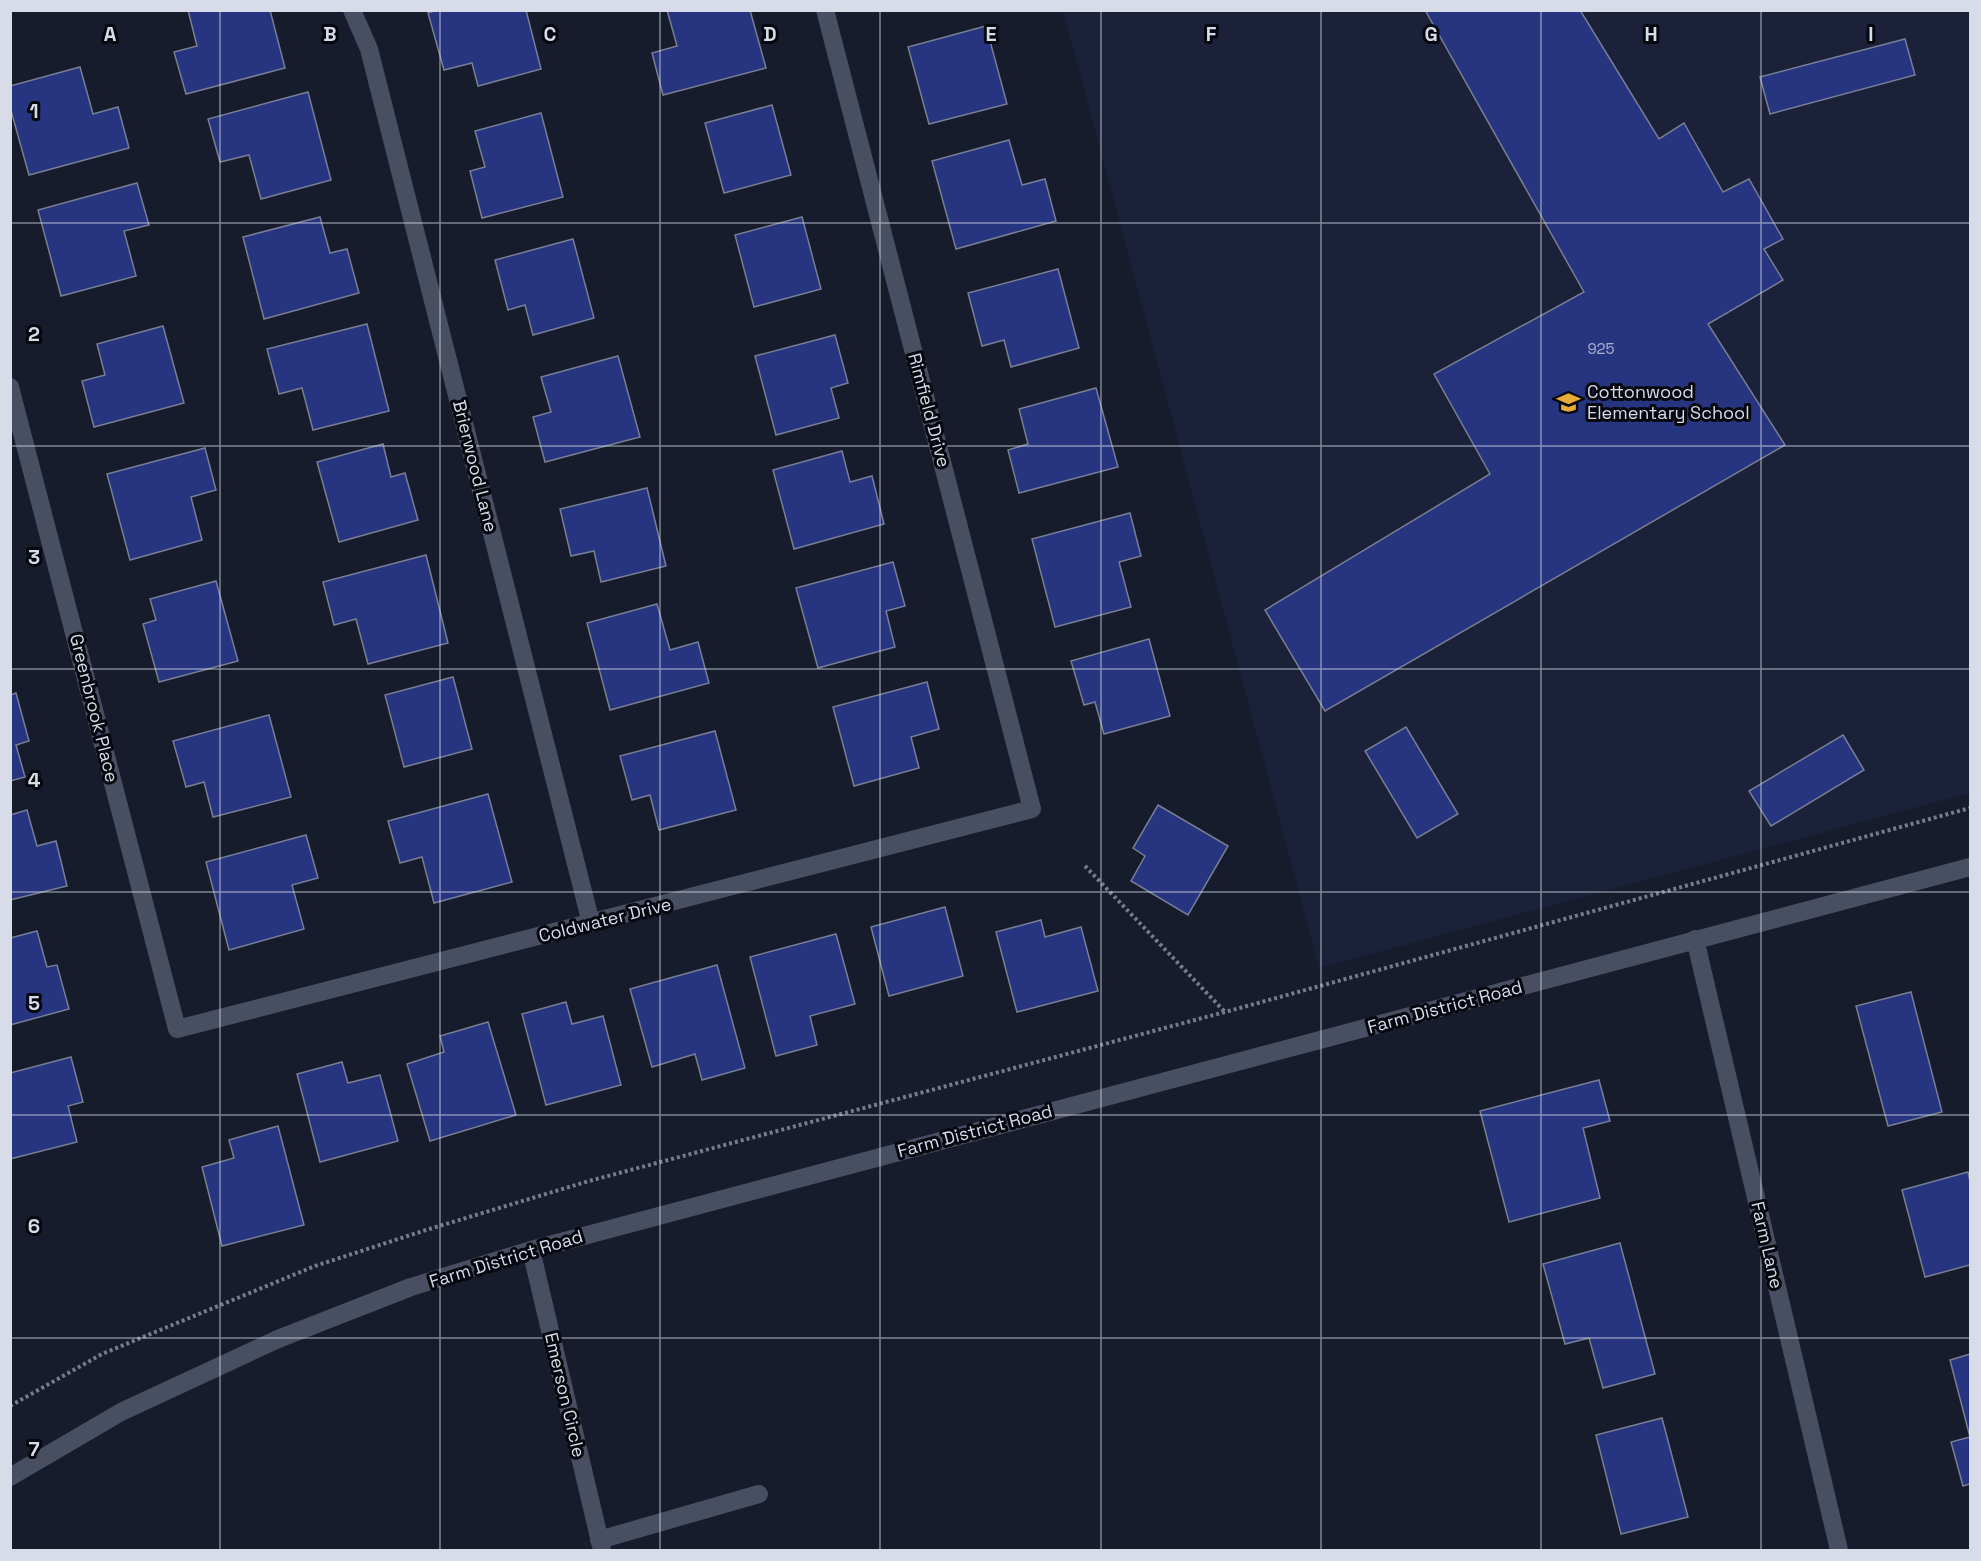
<svg xmlns="http://www.w3.org/2000/svg" width="1981" height="1561" viewBox="0 0 1981 1561" font-family="'Space Grotesk',sans-serif">
	<style>
		.built { fill: #1a2138 }
		.building { fill: #273580; stroke: #777e94; stroke-width: 1.5 }
		.lines { fill: none; stroke-linecap: round; stroke-linejoin: round }
		.path { stroke: #767c8a; stroke-width: 4; stroke-dasharray: 3 3; stroke-linecap: butt }
		.street { stroke: #494f63; stroke-width: 18 }
		.secondary { stroke: #494f63; stroke-width: 18 }
		.grid { fill: none; stroke: #d7dce8; stroke-width: 1.5; stroke-opacity: 0.55 }
		.labels { text-anchor: middle; stroke-width: 6; stroke-linejoin: round; paint-order: stroke }
		.number-label { font-size: 15px; fill: #abb2ce }
		.poi-label { font-size: 18px; fill: #d7dce8; stroke: #05070e; text-anchor: start }
		.street-label { font-size: 18px; fill: #d7dce8; stroke: #05070e }
		.grid-label { font-size: 20px; text-anchor: middle; font-weight: bold; fill: #d7dce8; stroke: #05070e; stroke-width: 6; stroke-linejoin: round; paint-order: stroke }
	</style>
	<rect width="100%" height="100%" fill="#161c2c"/>
	<path class="built" d="M1063,11H1970V793L1319,968Z"/>
	<g class="building">
		<path d="M188,10H270L285,68L186,94L174,52L197,46Z"/>
		<path d="M437,10H526L541,69L478,86L472,63L444,70L428,13Z"/>
		<path d="M667,10H750L766,68L663,95L652,53L677,46Z"/>
		<path d="M1425,10H1580L1659,139L1684,123L1723,192L1749,179L1783,239L1764,249L1783,280L1708,324L1785,445L1325,711L1265,610L1490,474L1434,374L1584,292Z"/>
		<path d="M986,26L1007,104L929,124L908,47Z"/>
		<path d="M1905,39L1915,75L1770,114L1760,77Z"/>
		<path d="M80,67L93,114L118,107L129,148L29,175L10,107V86Z"/>
		<path d="M308,92L331,180L261,199L249,155L220,162L208,119Z"/>
		<path d="M772,105L791,175L724,193L705,123Z"/>
		<path d="M541,113L563,197L482,218L470,171L485,167L475,131Z"/>
		<path d="M1009,140L1022,185L1045,179L1056,221L956,249L932,161Z"/>
		<path d="M137,183L149,225L124,231L136,276L61,296L38,210Z"/>
		<path d="M320,217L330,253L347,249L359,293L264,319L243,237Z"/>
		<path d="M802,217L821,289L754,307L735,235Z"/>
		<path d="M573,239L594,318L533,335L525,305L508,310L495,260Z"/>
		<path d="M1058,269L1079,348L1011,367L1004,340L982,346L968,293Z"/>
		<path d="M367,324L389,411L313,430L302,388L279,394L267,349Z"/>
		<path d="M163,326L184,403L94,427L82,381L105,375L97,344Z"/>
		<path d="M835,335L848,383L831,388L839,418L776,435L755,356Z"/>
		<path d="M618,356L640,437L545,462L533,417L551,412L541,377Z"/>
		<path d="M1096,388L1118,467L1019,493L1008,450L1028,444L1019,409Z"/>
		<path d="M383,444L391,477L405,473L418,520L339,542L317,462Z"/>
		<path d="M205,448L216,490L191,497L202,540L130,560L107,474Z"/>
		<path d="M842,451L850,482L872,476L884,524L794,549L773,470Z"/>
		<path d="M647,488L666,566L601,582L594,551L571,556L560,509Z"/>
		<path d="M1130,513L1141,556L1119,562L1131,607L1055,627L1032,539Z"/>
		<path d="M426,555L448,643L368,664L356,619L334,625L323,582Z"/>
		<path d="M893,562L905,606L886,611L895,647L818,668L796,588Z"/>
		<path d="M216,581L238,661L159,682L143,624L156,620L150,599Z"/>
		<path d="M657,604L670,650L698,642L709,683L610,710L587,623Z"/>
		<path d="M1149,639L1170,716L1104,734L1095,702L1084,705L1071,661Z"/>
		<path d="M453,677L472,749L404,767L385,695Z"/>
		<path d="M927,682L939,729L911,737L919,768L854,786L833,707Z"/>
		<path d="M16,693L29,741L16,745L25,777L10,781V695Z"/>
		<path d="M269,715L291,797L213,817L204,782L186,787L173,741Z"/>
		<path d="M1406,727L1458,814L1417,838L1365,751Z"/>
		<path d="M715,731L736,810L659,830L650,795L632,800L620,756Z"/>
		<path d="M1843,735L1864,770L1771,826L1749,791Z"/>
		<path d="M488,794L512,882L434,903L422,857L400,863L388,821Z"/>
		<path d="M1158,805L1228,846L1188,915L1131,881L1145,856L1133,848Z"/>
		<path d="M27,810L37,846L56,841L67,886L10,900V815Z"/>
		<path d="M306,835L318,878L292,885L304,929L229,950L206,862Z"/>
		<path d="M945,907L963,976L889,996L871,927Z"/>
		<path d="M1041,920L1045,937L1081,927L1098,991L1017,1012L996,932Z"/>
		<path d="M37,931L47,967L57,965L69,1009L10,1025V938Z"/>
		<path d="M836,934L855,1004L810,1016L817,1045L776,1056L750,957Z"/>
		<path d="M717,965L745,1068L702,1080L695,1054L652,1067L630,989Z"/>
		<path d="M1911,992L1942,1112L1888,1126L1856,1006Z"/>
		<path d="M566,1002L572,1024L603,1016L621,1085L546,1105L522,1014Z"/>
		<path d="M488,1022L516,1115L430,1141L407,1064L444,1052L440,1036Z"/>
		<path d="M71,1057L83,1102L68,1106L77,1142L10,1159V1073Z"/>
		<path d="M342,1062L348,1083L380,1075L398,1141L320,1162L297,1074Z"/>
		<path d="M1599,1080L1610,1121L1583,1128L1600,1198L1509,1222L1480,1111Z"/>
		<path d="M278,1126L304,1225L222,1246L202,1167L234,1158L229,1140Z"/>
		<path d="M1968,1172L1970,1182V1265L1925,1277L1902,1190Z"/>
		<path d="M1620,1243L1655,1374L1603,1388L1589,1338L1565,1344L1543,1264Z"/>
		<path d="M1970,1354V1484L1963,1486L1951,1442L1970,1437L1950,1360Z"/>
		<path d="M1662,1418L1688,1517L1621,1534L1596,1435Z"/>
	</g>
	<g class="lines">
		<g class="path">
			<path d="M1085,866L1225,1012"/>
			<path d="M10,1406L102,1354L315,1266L426,1230L589,1181L1225,1012L1970,808"/>
		</g>
		<g class="street">
			<path d="M352,10L369,49L591,923"/>
			<path d="M10,387L177,1029L1032,809L825,10"/>
			<path d="M1695,939L1839,1550"/>
			<path d="M531,1250L602,1550"/>
			<path d="M599,1540L759,1494"/>
		</g>
		<path class="secondary" d="M10,1477L121,1412L278,1339L411,1287L531,1250L1970,867"/>
	</g>
	<path class="grid" d="M220,10V1550M440,10V1550M660,10V1550M880,10V1550M1101,10V1550M1321,10V1550M1541,10V1550M1761,10V1550M10,223H1970M10,446H1970M10,669H1970M10,892H1970M10,1115H1970M10,1338H1970"/>
	<defs>
		<symbol id="school-bare" viewBox="-9 -9 18 18"><path d="M0-5L7-2L0 1L-7-2ZM-4 1L0 2.5L4 1V4Q0 6-4 4Z" fill="#e9ab38" stroke="#05070e" stroke-width="2.5" paint-order="stroke"/></symbol>
	</defs>
	<g fill-rule="evenodd">
		<use href="#school-bare" x="1552" y="386" width="33" height="33"/>
	</g>
	<g class="labels">
		<g class="number-label">
			<text x="1601" y="354">925</text>
		</g>
		<g class="poi-label">
			<text x="1587" y="398">Cottonwood<tspan x="1587" dy="21">Elementary School</tspan></text>
		</g>
		<g class="street-label">
			<text transform="translate(929 410) rotate(75)" y="6">Rimfield Drive</text>
			<text transform="translate(475 466) rotate(76)" y="6">Brierwood Lane</text>
			<text transform="translate(94 708) rotate(76)" y="6">Greenbrook Place</text>
			<text transform="translate(605 920) rotate(-14)" y="6">Coldwater Drive</text>
			<text transform="translate(1445 1007) rotate(-15)" y="6">Farm District Road</text>
			<text transform="translate(975 1131) rotate(-15)" y="6">Farm District Road</text>
			<text transform="translate(1767 1245) rotate(77)" y="6">Farm Lane</text>
			<text transform="translate(506 1259) rotate(-17)" y="6">Farm District Road</text>
			<text transform="translate(565 1395) rotate(77)" y="6">Emerson Circle</text>
		</g>
	</g>
	<g class="grid-label">
		<text x="110" y="41">A</text>
		<text x="330" y="41">B</text>
		<text x="550" y="41">C</text>
		<text x="770" y="41">D</text>
		<text x="991" y="41">E</text>
		<text x="1211" y="41">F</text>
		<text x="1431" y="41">G</text>
		<text x="1651" y="41">H</text>
		<text x="1871" y="41">I</text>
		<text x="34" y="118">1</text>
		<text x="34" y="341">2</text>
		<text x="34" y="564">3</text>
		<text x="34" y="787">4</text>
		<text x="34" y="1010">5</text>
		<text x="34" y="1233">6</text>
		<text x="34" y="1456">7</text>
	</g>
	<rect width="1981" height="1561" fill="none" stroke="#d7dce8" stroke-width="24"/>
</svg>
